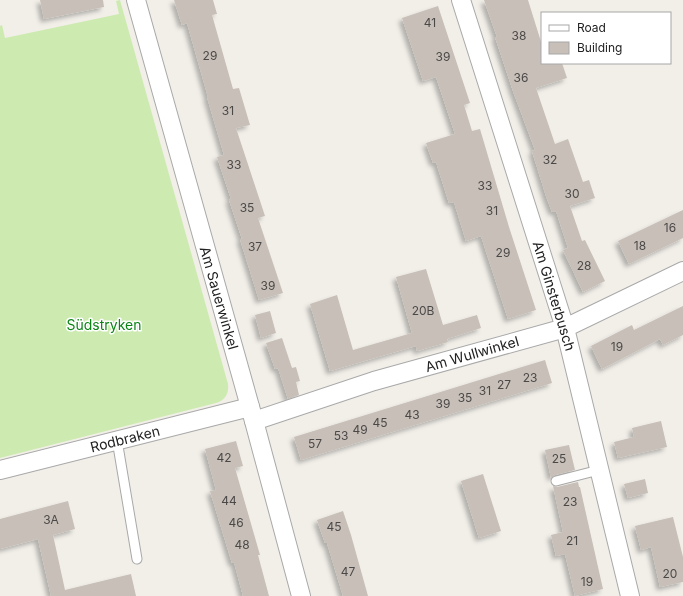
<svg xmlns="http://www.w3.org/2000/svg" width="683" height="596" viewBox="0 0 683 596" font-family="Inter,sans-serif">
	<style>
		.grass { fill: #cdebb0 }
		.building { fill: #c7bfb8; filter: url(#shadow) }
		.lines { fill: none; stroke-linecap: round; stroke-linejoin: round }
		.lane-casing { stroke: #a9a9a9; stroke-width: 11 }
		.street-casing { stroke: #a9a9a9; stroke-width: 20 }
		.lane { stroke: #fff; stroke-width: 9 }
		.street { stroke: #fff; stroke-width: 18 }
		.labels { text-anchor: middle; stroke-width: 3; stroke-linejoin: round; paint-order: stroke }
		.number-label { font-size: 12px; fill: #4b4948 }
		.street-label { font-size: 14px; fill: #222; stroke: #fff }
		.park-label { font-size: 14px; fill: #0c8416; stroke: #fff }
	</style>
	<defs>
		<filter id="shadow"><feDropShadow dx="-3.5" dy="3.5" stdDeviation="2" flood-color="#0004"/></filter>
	</defs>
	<rect width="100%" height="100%" fill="#f2efe9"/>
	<path class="grass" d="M120,0L228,384C229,394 225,400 216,403L0,458V26L2,25L5,38L119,14L116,1Z"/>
	<g class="building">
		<path d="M40,0H103L104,7L44,19Z"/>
		<path d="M174,0H213L217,14L212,15L233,89L239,88L250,125L236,128L265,216L258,218L283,293L259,300L240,239H242L229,200L231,199L217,157L224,155L207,97H208L187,23L182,25Z"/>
		<path d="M484,0H528L542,45V63H562L567,78L536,88L555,144L568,139L583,182L589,180L595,198L570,206L582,241L585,240L605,281L583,292L563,250L568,248L556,211L552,212L546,196L532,151L535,150L513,91L495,37H497Z"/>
		<path d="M438,6L470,103L464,105L472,131L480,129L509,227L536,310L508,319L481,236L466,241L454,202L449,203L436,162L433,163L426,143L455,134L436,77L423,81L402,18Z"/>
		<path d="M683,210V238L629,264L618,241Z"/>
		<path d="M426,269L443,325L477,315L481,328L447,339L448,342L417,351L416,346L330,371L310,304L337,295L353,350L412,333L396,277Z"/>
		<path d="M683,306V335L663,345L660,339L602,369L591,346L632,325L634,330Z"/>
		<path d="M270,311L276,333L261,338L255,315Z"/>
		<path d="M282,338L292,368L296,367L300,381L296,382L299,395L288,399L278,368L275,369L266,343Z"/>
		<path d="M545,360L552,383L301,460L294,437Z"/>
		<path d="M661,421L667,447L618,458L614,442L634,437L632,428Z"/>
		<path d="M236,441L243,466L235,468L260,555H258L269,596H243L234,562L232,563L210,491L216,490L205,449Z"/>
		<path d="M569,445L575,470L555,475L551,478L545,450Z"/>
		<path d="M483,474L501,531L479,538L461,481Z"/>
		<path d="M645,479L648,493L628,498L624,484Z"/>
		<path d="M578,482L579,487H580L603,589L575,596L565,554L556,556L551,535L563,532L553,486L557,487Z"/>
		<path d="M68,501L75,529L53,535L65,590L131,574L136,596H51L38,539L0,549V519Z"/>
		<path d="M343,511L351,535L368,596H343L327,543H325L317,520Z"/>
		<path d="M673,517L683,557V582L660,587L651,547L641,550L635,526Z"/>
	</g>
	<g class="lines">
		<defs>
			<g id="lane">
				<path d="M117,440L137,559"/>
				<path d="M556,481L599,470"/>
			</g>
			<g id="street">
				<path d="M136,0L254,421L301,596"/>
				<path d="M461,0L565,328L630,596"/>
				<path d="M254,421L374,381L565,328L683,271"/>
				<path d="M0,470L250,407"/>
			</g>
		</defs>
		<use href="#lane" class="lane-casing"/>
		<use href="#street" class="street-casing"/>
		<use href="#lane" class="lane"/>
		<use href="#street" class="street"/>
	</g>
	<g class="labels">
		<g class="number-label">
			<text x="430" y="27">41</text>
			<text x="519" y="40">38</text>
			<text x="210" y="60">29</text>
			<text x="443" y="61">39</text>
			<text x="521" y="82">36</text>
			<text x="228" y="115">31</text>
			<text x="550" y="164">32</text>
			<text x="234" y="169">33</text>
			<text x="485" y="190">33</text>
			<text x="572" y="198">30</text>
			<text x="247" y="212">35</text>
			<text x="492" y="215">31</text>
			<text x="670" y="232">16</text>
			<text x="640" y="250">18</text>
			<text x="255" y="251">37</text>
			<text x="503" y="257">29</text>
			<text x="584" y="270">28</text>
			<text x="268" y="290">39</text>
			<text x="423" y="315">20B</text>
			<text x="617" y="351">19</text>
			<text x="530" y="382">23</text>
			<text x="504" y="389">27</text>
			<text x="485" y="395">31</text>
			<text x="465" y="402">35</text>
			<text x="443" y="408">39</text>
			<text x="412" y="419">43</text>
			<text x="380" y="427">45</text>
			<text x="360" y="434">49</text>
			<text x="341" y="440">53</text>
			<text x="315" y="448">57</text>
			<text x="224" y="462">42</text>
			<text x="559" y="463">25</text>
			<text x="229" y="505">44</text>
			<text x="570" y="506">23</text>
			<text x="51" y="524">3A</text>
			<text x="236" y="527">46</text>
			<text x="334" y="531">45</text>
			<text x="572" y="545">21</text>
			<text x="242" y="549">48</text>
			<text x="348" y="576">47</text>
			<text x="670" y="578">20</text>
			<text x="587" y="586">19</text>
		</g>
		<g class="street-label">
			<text transform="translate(554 296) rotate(73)" y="5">Am Ginsterbusch</text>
			<text transform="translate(219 298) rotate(74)" y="5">Am Sauerwinkel</text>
			<text transform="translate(472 354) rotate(-16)" y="5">Am Wullwinkel</text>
			<text transform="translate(125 439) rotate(-14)" y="5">Rodbraken</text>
		</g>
		<g class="park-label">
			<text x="104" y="330">Südstryken</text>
		</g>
	</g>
	<rect x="541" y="12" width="130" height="52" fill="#ffffff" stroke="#a7a7a7"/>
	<rect x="549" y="25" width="20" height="6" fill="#ffffff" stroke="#a7a7a7"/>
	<text x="577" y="32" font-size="12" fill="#222222">Road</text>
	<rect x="549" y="42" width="20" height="12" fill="#c7bfb8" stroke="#a7a7a7"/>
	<text x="577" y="52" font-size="12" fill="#222222">Building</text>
</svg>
